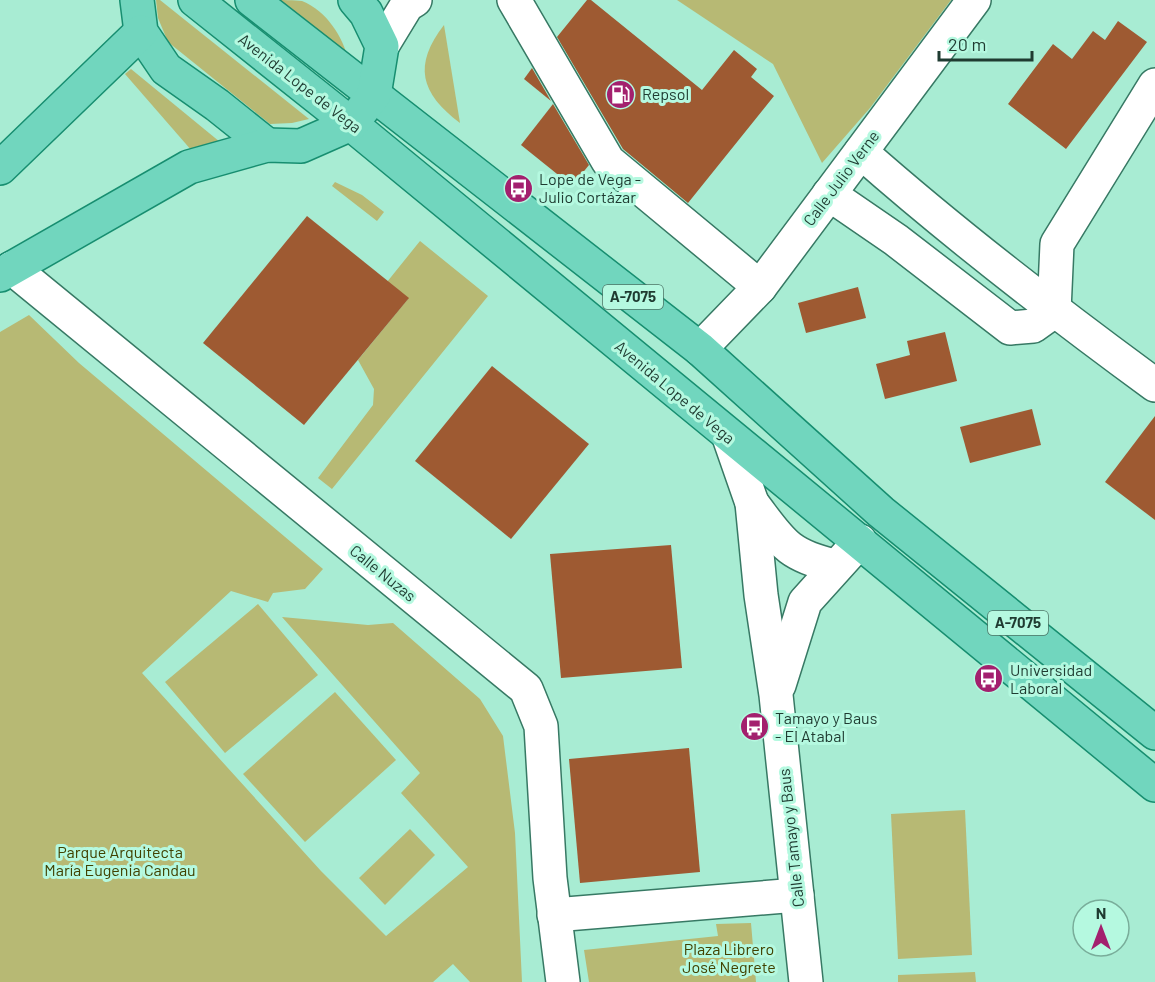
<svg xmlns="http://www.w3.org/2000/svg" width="1155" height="982" viewBox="0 0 1155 982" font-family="Barlow,sans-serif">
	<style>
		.green { fill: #b7b974 }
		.building { fill: #9e5a32 }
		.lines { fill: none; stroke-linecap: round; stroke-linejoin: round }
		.minor-casing { stroke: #377964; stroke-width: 36 }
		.major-casing { stroke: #178e70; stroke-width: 36 }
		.minor { stroke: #fff; stroke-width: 33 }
		.major { stroke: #71d6be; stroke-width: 33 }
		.labels { text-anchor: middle; stroke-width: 6; stroke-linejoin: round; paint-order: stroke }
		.shield { fill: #b5f9e0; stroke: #4c7466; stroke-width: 1.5 }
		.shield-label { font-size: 15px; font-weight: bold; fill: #1f3b31 }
		.street-label { font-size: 16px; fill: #1f3b31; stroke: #b5f9e0 }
		.poi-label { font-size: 16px; fill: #1f3b31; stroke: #b5f9e0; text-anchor: start }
		.park-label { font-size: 16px; fill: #414100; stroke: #b5f9e0 }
	</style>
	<rect width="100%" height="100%" fill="#a8ecd3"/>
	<g class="green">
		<path d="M156,0H160L309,119L292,123L270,124L168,42L158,18Z"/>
		<path d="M273,0C281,0 295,0 302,1C327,11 343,37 349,62Z"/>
		<path d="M677,0H951L870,108L822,163L773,64Z"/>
		<path d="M444,25L460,123C420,93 413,65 444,25Z"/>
		<path d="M131,69L220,142L192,151L125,74Z"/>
		<path d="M335,182L362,195L384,212L377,221L332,186Z"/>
		<path d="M420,241L488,296L332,489L318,478L373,405L374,389L358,360L408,299L387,282Z"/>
		<path d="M29,315L79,363L323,569L305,589L273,593L268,602L231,591L142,673L321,871L386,936L468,867L401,793L420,773L282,617L368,625L393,623L480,699L503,736L515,833L522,982H470L453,964L433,982H0V332Z"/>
		<path d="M258,604L318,675L225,753L165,682Z"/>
		<path d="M335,692L396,760L305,842L243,774Z"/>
		<path d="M965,810L972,955L898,959L891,814Z"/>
		<path d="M410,829L435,855L385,905L359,878Z"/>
		<path d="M751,923L756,982H589L584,950L718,936L716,924Z"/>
		<path d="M975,972L976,982H898V975Z"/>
	</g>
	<g class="building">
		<path d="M587,0H591L702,90L734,50L757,69L751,77L774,96L688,203L623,149L557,37Z"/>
		<path d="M1118,21L1147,42L1066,149L1008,104L1053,44L1072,59L1093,31L1105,40Z"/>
		<path d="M532,68L551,101L524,79Z"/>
		<path d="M553,104L589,165L572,186L521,145Z"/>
		<path d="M307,216L409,298L304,425L203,343Z"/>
		<path d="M858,287L866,318L806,333L798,303Z"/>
		<path d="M945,332L957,381L885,399L876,364L910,355L907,341Z"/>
		<path d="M492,366L589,444L511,539L415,461Z"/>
		<path d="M1032,409L1041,445L970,463L960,427Z"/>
		<path d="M1155,416V520L1105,482Z"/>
		<path d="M671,545L682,668L561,678L550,554Z"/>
		<path d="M689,748L700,872L580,883L569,759Z"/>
	</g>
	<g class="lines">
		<defs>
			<g id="minor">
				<path d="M514,0L608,161L760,287"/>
				<path d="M382,46L407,5L415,0"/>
				<path d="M861,152C955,235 1054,311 1155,385"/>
				<path d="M829,194L896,240L1010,328L1033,326L1054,311"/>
				<path d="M12,268L526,689L541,726L550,878L563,982"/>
				<path d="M1054,311L1057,244L1155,85"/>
				<path d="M700,349L760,287L974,0"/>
				<path d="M729,437L752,503L761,595L776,695L806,982"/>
				<path d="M752,503C781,541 786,555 835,566"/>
				<path d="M779,685L805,602L860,541"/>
				<path d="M554,915L797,895"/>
			</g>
			<g id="major">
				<path d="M137,0L141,32L166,69L217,105L267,145"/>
				<path d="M195,0L351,124L1155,785"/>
				<path d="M252,0L700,349L881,512L1155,733"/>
				<path d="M0,168L141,32"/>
				<path d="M0,275L189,167L267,145L301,146L351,124L374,95L382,46L366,13L355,0"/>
			</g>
		</defs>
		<use href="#minor" class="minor-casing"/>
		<use href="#major" class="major-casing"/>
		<use href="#minor" class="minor"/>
		<use href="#major" class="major"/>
	</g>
	<defs>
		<symbol id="fuel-disc" viewBox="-11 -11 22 22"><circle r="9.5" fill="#a3206e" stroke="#b5f9e0"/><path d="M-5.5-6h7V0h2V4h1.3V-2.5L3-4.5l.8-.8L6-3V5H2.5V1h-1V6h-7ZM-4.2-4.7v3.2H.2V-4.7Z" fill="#fff"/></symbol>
		<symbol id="bus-disc" viewBox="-11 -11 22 22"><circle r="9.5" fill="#a3206e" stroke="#b5f9e0"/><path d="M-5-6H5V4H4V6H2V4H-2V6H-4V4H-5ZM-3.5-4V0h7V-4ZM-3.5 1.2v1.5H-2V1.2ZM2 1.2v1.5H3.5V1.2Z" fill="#fff"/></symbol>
	</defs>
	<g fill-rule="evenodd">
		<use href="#fuel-disc" x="604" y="78" width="33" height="33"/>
		<use href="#bus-disc" x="502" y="172" width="33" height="33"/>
		<use href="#bus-disc" x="972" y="662" width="33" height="33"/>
		<use href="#bus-disc" x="738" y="710" width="33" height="33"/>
	</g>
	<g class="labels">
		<g class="shield">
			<rect x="603" y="285" width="60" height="24" rx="4.5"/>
			<rect x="988" y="611" width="60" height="24" rx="4.5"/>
		</g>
		<g class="shield-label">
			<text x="633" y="302">A-7075</text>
			<text x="1018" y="628">A-7075</text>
		</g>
		<g class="street-label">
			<text transform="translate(300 83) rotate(38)" y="6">Avenida Lope de Vega</text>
			<text transform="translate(841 178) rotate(-53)" y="6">Calle Julio Verne</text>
			<text transform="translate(675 392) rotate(40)" y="6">Avenida Lope de Vega</text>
			<text transform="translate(383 573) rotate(39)" y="6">Calle Nuzas</text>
			<text transform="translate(791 838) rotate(-96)" y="6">Calle Tamayo y Baus</text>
		</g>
		<g class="poi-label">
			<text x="642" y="100">Repsol</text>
			<text x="539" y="185">Lope de Vega -<tspan x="539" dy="18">Julio Cortázar</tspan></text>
			<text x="1010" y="676">Universidad<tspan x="1010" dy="18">Laboral</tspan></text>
			<text x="775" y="724">Tamayo y Baus<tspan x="775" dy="18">- El Atabal</tspan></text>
		</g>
		<g class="park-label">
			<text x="120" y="858">Parque Arquitecta<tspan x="120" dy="18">María Eugenia Candau</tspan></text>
			<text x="729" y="955">Plaza Librero<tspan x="729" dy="18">José Negrete</tspan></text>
		</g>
	</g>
	<g transform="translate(1101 928)"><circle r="28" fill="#b5f9e0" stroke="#79ad9a" stroke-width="1.5"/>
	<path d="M0-4.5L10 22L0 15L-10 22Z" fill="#a3206e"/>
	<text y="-9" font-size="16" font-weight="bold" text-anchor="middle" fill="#1f3b31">N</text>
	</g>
	<path d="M939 51v9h93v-9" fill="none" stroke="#1f3b31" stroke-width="3"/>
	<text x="948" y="51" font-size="18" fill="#1f3b31" stroke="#b5f9e0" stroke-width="4.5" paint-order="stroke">20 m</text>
</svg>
